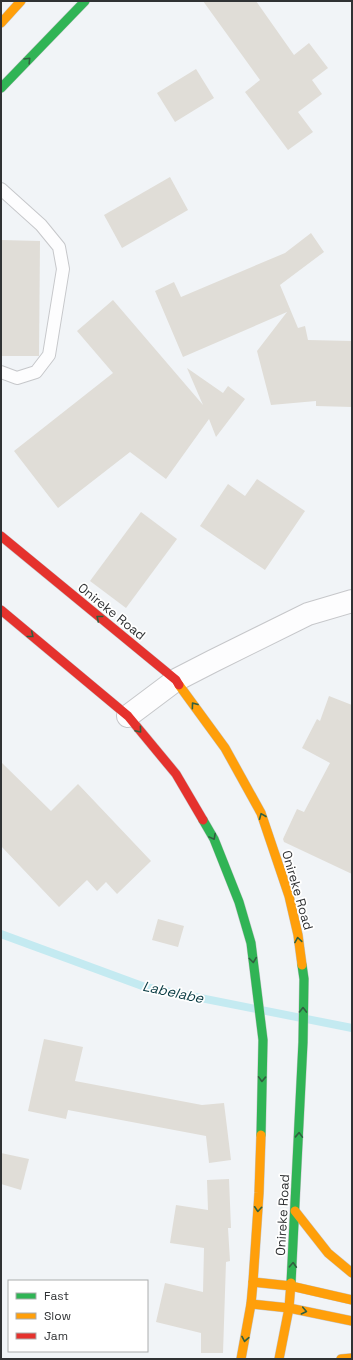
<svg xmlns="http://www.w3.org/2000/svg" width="353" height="1360" viewBox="0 0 353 1360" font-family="'Space Grotesk',sans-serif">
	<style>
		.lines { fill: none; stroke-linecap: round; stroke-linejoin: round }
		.stream { stroke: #c4eaf1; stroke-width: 8 }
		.building { fill: #e0ddd7 }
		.lane-casing { stroke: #c6c7ca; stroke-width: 14 }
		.street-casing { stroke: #c6c7ca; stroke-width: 24 }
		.fast-casing { stroke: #c6c7ca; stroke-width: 10 }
		.slow-casing { stroke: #c6c7ca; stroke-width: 10 }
		.jam-casing { stroke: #c6c7ca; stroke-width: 10 }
		.lane { stroke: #fdfdfe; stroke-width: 12 }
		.street { stroke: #fdfdfe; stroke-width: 22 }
		.fast { stroke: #30b455; stroke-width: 9 }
		.slow { stroke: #ff9f0a; stroke-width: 9 }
		.jam { stroke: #e5322d; stroke-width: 9 }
		.oneway { stroke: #306040 }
		.labels { text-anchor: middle; stroke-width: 3.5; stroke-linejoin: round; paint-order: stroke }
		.street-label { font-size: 13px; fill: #303234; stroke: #fff }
		.water-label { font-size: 14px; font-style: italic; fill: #0a3c44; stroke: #fff }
	</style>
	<rect width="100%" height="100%" fill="#f1f4f7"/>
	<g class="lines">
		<path class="stream" d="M1,934L145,987L352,1028"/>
	</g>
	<g class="building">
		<path d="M203,1H256L294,55L309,43L328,68L312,80L322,94L298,112L313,132L288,150L245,92L260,80Z"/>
		<path d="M196,69L214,98L175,122L157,93Z"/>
		<path d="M170,177L188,210L122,248L104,215Z"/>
		<path d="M311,233L324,252L280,285L298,328L305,326L308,340L352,341V407L316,406V401L271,405L257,351L287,312L183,357L155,291L174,282L181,297L285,253Z"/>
		<path d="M1,240L40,241L39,356H1Z"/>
		<path d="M113,300L203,405L187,368L223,393L228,386L245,399L216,437L209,419L166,479L130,452L58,508L14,451L113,373L77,331Z"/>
		<path d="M257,479L305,511L265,570L200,526L228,484L245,496Z"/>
		<path d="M141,512L177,539L126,608L90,581Z"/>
		<path d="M329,696L352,705V874L284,842L283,839L297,809L304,812L330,763L302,748L317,719L320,721Z"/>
		<path d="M1,762L51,811L78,784L151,861L117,894L106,882L97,891L87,880L59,907L1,846Z"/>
		<path d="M158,919L184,926L178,947L152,940Z"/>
		<path d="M44,1039L83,1047L75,1081L202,1105L224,1103L231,1160L209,1163L206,1136L68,1110L66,1119L28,1111Z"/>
		<path d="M1,1153L29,1159L21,1190L1,1184Z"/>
		<path d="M229,1179L231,1228H228L230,1261L226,1262L223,1353H201V1333L156,1322L165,1283L203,1292L204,1248L170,1243L176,1205L208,1210L207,1180Z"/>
	</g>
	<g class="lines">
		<defs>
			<path id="lane" d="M1,189L41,225L59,247L63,269L49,355L36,372L17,378L1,372"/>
			<path id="street" d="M128,716L176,680L213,661L308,614L352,601"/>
			<g id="fast">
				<path d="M1,88L85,1"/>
				<path d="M203,820L214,839L239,902L251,943L263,1040L261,1135"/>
				<path d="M291,1283L303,1042L304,979L302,965"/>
			</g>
			<g id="slow">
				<path d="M1,23L21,1"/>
				<path d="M179,685L225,748L261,813L289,896L298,935L302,965"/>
				<path d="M295,1211L328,1253L352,1273"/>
				<path d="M253,1282L291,1286L352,1300"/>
				<path d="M251,1304L289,1308L352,1321"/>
				<path d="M241,1359L251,1304L253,1282L259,1193L261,1135"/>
				<path d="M279,1359L289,1308L291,1283"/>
				<path d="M341,1359L352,1358"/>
			</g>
			<g id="jam">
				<path d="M1,536L176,680L179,685"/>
				<path d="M1,610L128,716L176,774L203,820"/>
			</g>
		</defs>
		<use href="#lane" class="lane-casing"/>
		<use href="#street" class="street-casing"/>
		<use href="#fast" class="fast-casing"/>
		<use href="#slow" class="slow-casing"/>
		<use href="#jam" class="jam-casing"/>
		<use href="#lane" class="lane"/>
		<use href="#street" class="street"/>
		<use href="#fast" class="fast"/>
		<use href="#slow" class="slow"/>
		<use href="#jam" class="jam"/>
	</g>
	<defs><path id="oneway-chevron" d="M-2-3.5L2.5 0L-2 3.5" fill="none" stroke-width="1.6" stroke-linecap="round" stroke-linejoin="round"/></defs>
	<g class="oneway">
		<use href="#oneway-chevron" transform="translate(28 60) rotate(-46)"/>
		<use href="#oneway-chevron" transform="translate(99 618) rotate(-141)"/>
		<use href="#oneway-chevron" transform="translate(31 635) rotate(39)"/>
		<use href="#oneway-chevron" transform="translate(194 705) rotate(-126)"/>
		<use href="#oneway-chevron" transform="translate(139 730) rotate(50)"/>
		<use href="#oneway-chevron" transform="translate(262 816) rotate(-112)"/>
		<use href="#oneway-chevron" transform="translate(213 837) rotate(62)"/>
		<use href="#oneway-chevron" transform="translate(298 940) rotate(-99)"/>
		<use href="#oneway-chevron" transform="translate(253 960) rotate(83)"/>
		<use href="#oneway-chevron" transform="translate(303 1010) rotate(-89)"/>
		<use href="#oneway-chevron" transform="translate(262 1079) rotate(92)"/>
		<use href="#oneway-chevron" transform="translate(299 1135) rotate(-88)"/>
		<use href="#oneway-chevron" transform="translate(258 1209) rotate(94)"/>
		<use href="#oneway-chevron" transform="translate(293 1265) rotate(-87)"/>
		<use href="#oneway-chevron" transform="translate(304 1311) rotate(12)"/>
		<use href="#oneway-chevron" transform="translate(245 1339) rotate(100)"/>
	</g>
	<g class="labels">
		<g class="street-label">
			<text transform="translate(112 611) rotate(39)" y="5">Onireke Road</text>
			<text transform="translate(298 890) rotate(74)" y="5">Onireke Road</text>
			<text transform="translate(282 1215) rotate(-87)" y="5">Onireke Road</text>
		</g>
		<g class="water-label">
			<text transform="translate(173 992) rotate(12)" y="5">Labelabe</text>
		</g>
	</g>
	<rect width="353" height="1360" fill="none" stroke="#303234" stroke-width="4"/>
	<rect x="8" y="1280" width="140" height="72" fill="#ffffff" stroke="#acadae"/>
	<rect x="16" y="1293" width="20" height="6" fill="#30b455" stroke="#acadae"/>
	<text x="44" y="1300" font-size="12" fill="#303234">Fast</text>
	<rect x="16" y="1313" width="20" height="6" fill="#ff9f0a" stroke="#acadae"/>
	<text x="44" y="1320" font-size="12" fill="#303234">Slow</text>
	<rect x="16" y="1333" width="20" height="6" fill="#e5322d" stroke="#acadae"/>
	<text x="44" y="1340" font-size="12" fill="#303234">Jam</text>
</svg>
